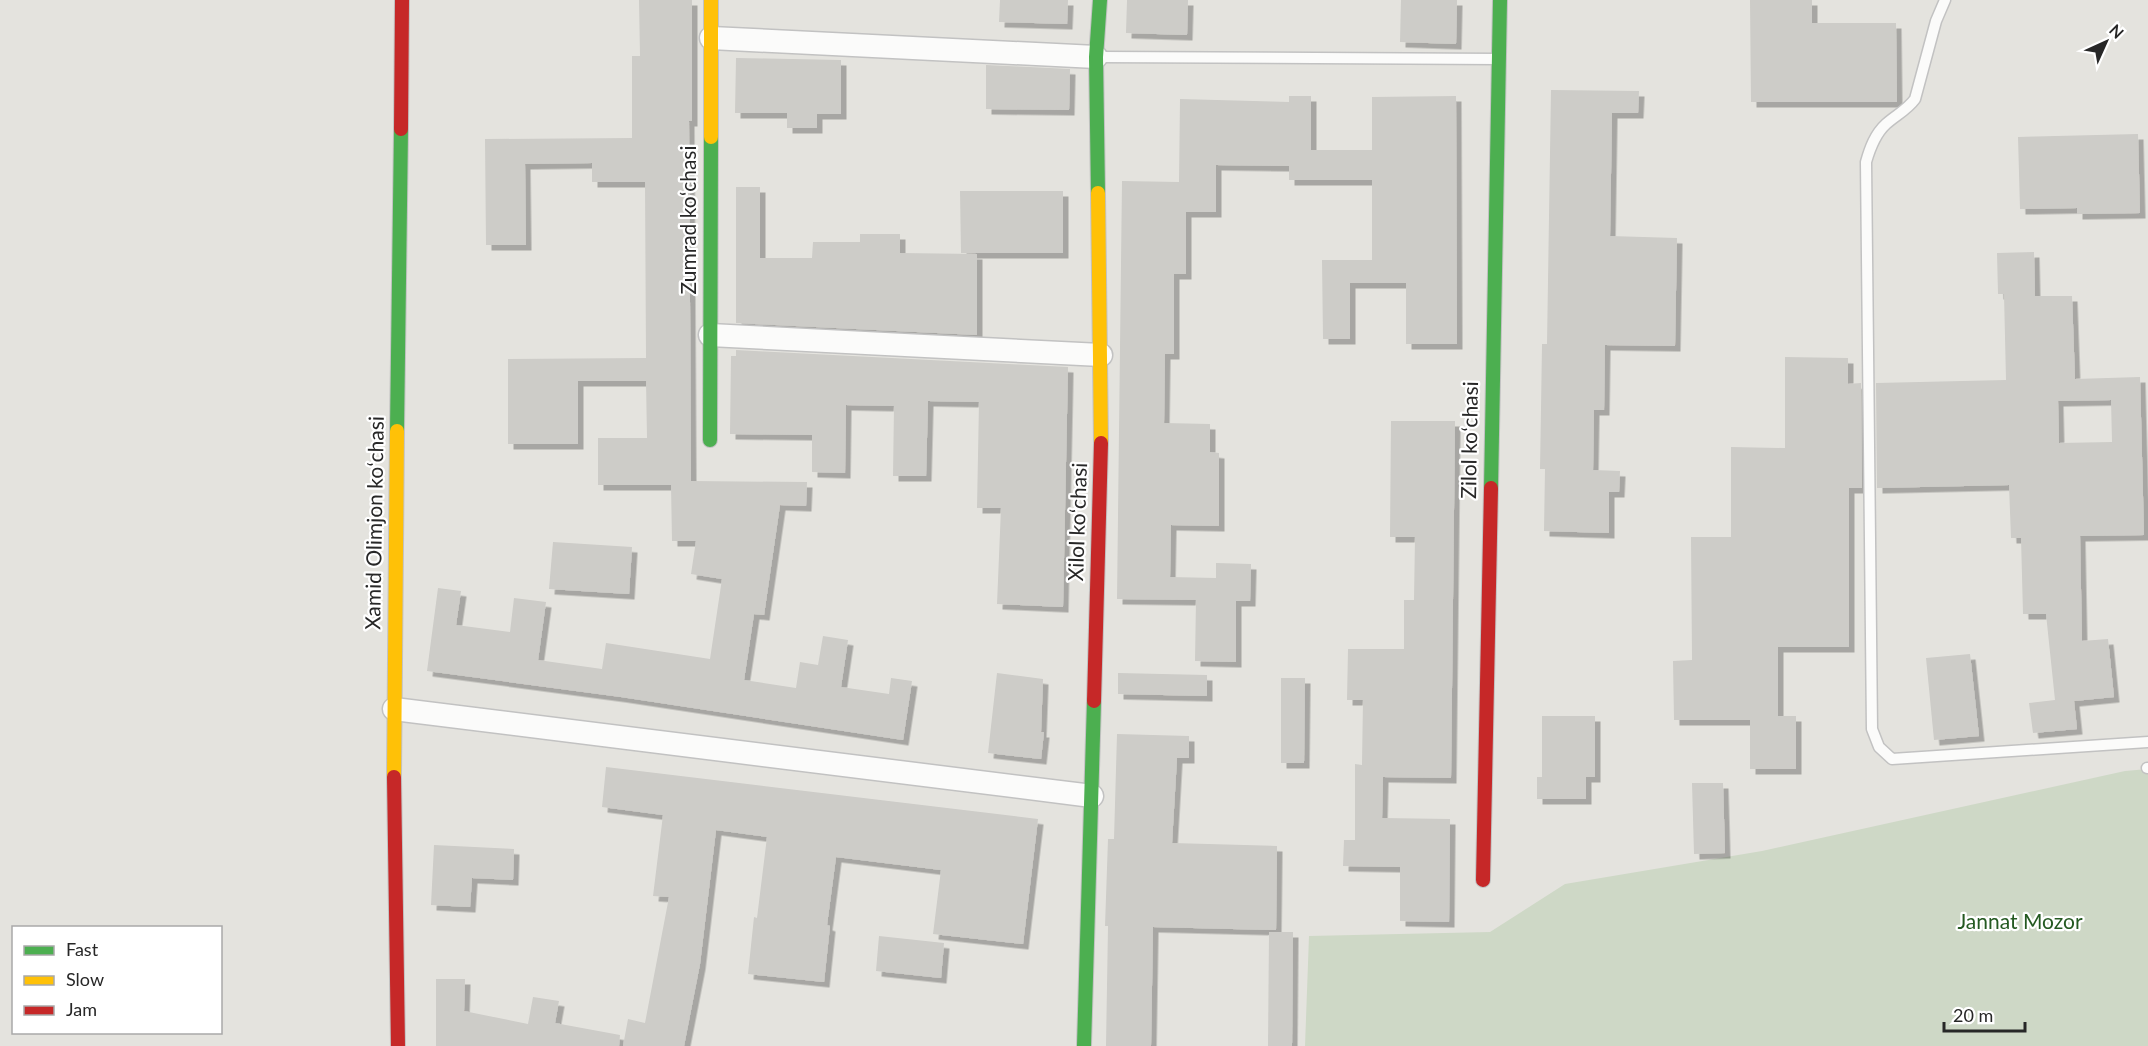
<svg xmlns="http://www.w3.org/2000/svg" width="2148" height="1046" viewBox="0 0 2148 1046" font-family="Lato,sans-serif">
	<style>
		.cemetery { fill: #ced8c6 }
		.building { fill: #cdccc8; fill-rule: evenodd; filter: url(#shadow) }
		.lines { fill: none; stroke-linecap: round; stroke-linejoin: round }
		.lane-casing { stroke: #c2c2c2; stroke-width: 13 }
		.street-casing { stroke: #c2c2c2; stroke-width: 25 }
		.fast-casing { stroke: #c2c2c2; stroke-width: 16 }
		.slow-casing { stroke: #c2c2c2; stroke-width: 16 }
		.jam-casing { stroke: #c2c2c2; stroke-width: 16 }
		.lane { stroke: #fbfbfa; stroke-width: 10 }
		.street { stroke: #fbfbfa; stroke-width: 22 }
		.fast { stroke: #4caf50; stroke-width: 14 }
		.slow { stroke: #ffc107; stroke-width: 14 }
		.jam { stroke: #c62828; stroke-width: 14 }
		.labels { text-anchor: middle; stroke-width: 4.5; stroke-linejoin: round; paint-order: stroke }
		.street-label { font-size: 21px; fill: #272727; stroke: #fff }
		.park-label { font-size: 21px; fill: #245921; stroke: #fff }
	</style>
	<defs>
		<filter id="shadow"><feDropShadow dx="5.5" dy="5.5" stdDeviation="0" flood-color="#0004"/></filter>
	</defs>
	<rect width="100%" height="100%" fill="#e4e3de"/>
	<path class="cemetery" d="M2148,769V1046H1305L1309,936L1490,932L1565,884L1762,851L2125,771Z"/>
	<g class="building">
		<path d="M639,0H692V121H689L691,481L807,482L806,506L780,505L764,615L754,614L744,680L796,688L800,662L818,665L823,636L848,640L841,687L889,694L891,678L912,681L903,740L621,697L427,671L438,588L461,591L456,625L510,632L514,598L546,602L538,660L602,669L606,643L710,659L722,579L691,574L696,541H672L671,485H598V438H647L646,381H578V444H508V359L646,358L645,182H592V163L525,164L526,245H486L485,139L632,138V56H640Z"/>
		<path d="M1000,0H1068L1067,24L999,22Z"/>
		<path d="M1127,0H1188L1187,35L1126,33Z"/>
		<path d="M1401,0H1457L1456,44L1400,42Z"/>
		<path d="M1750,0H1812V23H1896L1897,102H1751Z"/>
		<path d="M736,58L841,60V114H817V128H787V113H735Z"/>
		<path d="M986,65L1070,69L1069,110L986,109Z"/>
		<path d="M1551,90L1639,91L1638,113H1612L1610,236L1677,238L1675,346L1605,345L1604,410H1594L1593,470L1620,471L1619,492H1609V533L1544,531L1545,469H1540L1541,409L1542,344H1547Z"/>
		<path d="M1289,96H1311V150H1372V97L1456,96L1457,344H1406V283H1350V339H1323L1322,260H1372V180H1289V166L1216,165V212H1186V274H1174V354H1165L1164,423L1210,424V452L1219,453V526L1171,525L1170,577L1216,578V563L1251,564L1250,601H1236V662L1195,661L1196,600L1117,599L1122,181L1179,182L1180,99L1289,102Z"/>
		<path d="M2138,134L2140,213L2077,214V208L2020,209L2018,137Z"/>
		<path d="M736,187H760V258H812L813,242H860V234H900V253L977,254V335L736,323Z"/>
		<path d="M960,191H1063V253H961Z"/>
		<path d="M2034,252L2035,296H2072L2075,379L2140,377L2144,535L2080,536L2082,641L2108,639L2114,697L2074,701L2077,729L2033,733L2029,703L2055,700L2046,614H2023L2021,538H2011L2009,485L1877,488L1876,383L2006,380L2004,294H1998L1997,253ZM2111,400L2112,442L2059,443L2058,401Z"/>
		<path d="M736,350L1068,367L1063,607L997,604L1001,508H977L979,402L928,401L926,476H893L894,406L846,405L845,473L812,472V435L730,434L731,356H736Z"/>
		<path d="M1785,357L1848,358V384L1861,383L1862,488H1849V647H1778V716H1796V769H1750V720H1674L1673,661L1692,660L1691,537H1731V447L1785,448Z"/>
		<path d="M1391,421H1455L1451,778L1383,777L1382,818L1450,819L1449,922L1400,921V867L1343,866L1344,840H1355V764L1362,765L1363,700H1347L1348,649H1404V600H1414L1415,537H1390Z"/>
		<path d="M553,542L632,547L629,594L549,589Z"/>
		<path d="M1970,654L1979,736L1934,740L1926,658Z"/>
		<path d="M997,673L1043,679L1041,732H1044L1041,759L988,753Z"/>
		<path d="M1118,673L1207,675V696L1118,694Z"/>
		<path d="M1281,678H1305L1304,763H1281Z"/>
		<path d="M1542,716H1595V777H1586V799H1537V777H1542Z"/>
		<path d="M1117,734L1189,736V758H1177L1172,843L1277,846L1276,930L1153,927L1151,1046H1106L1108,926H1105L1108,839H1114Z"/>
		<path d="M606,767L1038,819L1023,944L933,934L941,870L836,857L827,925L830,926L824,982L748,974L754,917L757,918L767,837L716,830L700,964L684,1046H623L628,1019L645,1023L669,897L653,896L663,815L602,807Z"/>
		<path d="M1692,783H1723L1725,853L1694,854Z"/>
		<path d="M434,845L514,849L513,880L472,878L470,907L431,905Z"/>
		<path d="M1269,932H1293L1292,1046H1268Z"/>
		<path d="M879,936L944,943L941,978L876,971Z"/>
		<path d="M436,979H465L464,1011L528,1024L533,997L559,1001L555,1023L620,1035L619,1046H436Z"/>
	</g>
	<g class="lines">
		<defs>
			<g id="lane">
				<path d="M1945,0L1936,21L1915,99C1907,110 1896,115 1886,124C1875,134 1870,148 1866,162L1872,729L1879,747L1892,759L2148,742"/>
				<path d="M1099,57L1498,59"/>
				<path d="M2147,768H2148"/>
			</g>
			<g id="street">
				<path d="M711,38L1096,57"/>
				<path d="M710,335L1101,355"/>
				<path d="M394,709L1092,796"/>
			</g>
			<g id="fast">
				<path d="M1098,193L1096,57L1100,0"/>
				<path d="M397,431L401,129"/>
				<path d="M710,440L711,137"/>
				<path d="M1491,488L1500,0"/>
				<path d="M1084,1046L1094,701"/>
			</g>
			<g id="slow">
				<path d="M711,137V0"/>
				<path d="M1098,193L1101,443"/>
				<path d="M394,777L397,431"/>
			</g>
			<g id="jam">
				<path d="M401,129L402,0"/>
				<path d="M1094,701L1101,443"/>
				<path d="M394,777L398,1046"/>
				<path d="M1483,880L1491,488"/>
			</g>
		</defs>
		<use href="#lane" class="lane-casing"/>
		<use href="#street" class="street-casing"/>
		<use href="#fast" class="fast-casing"/>
		<use href="#slow" class="slow-casing"/>
		<use href="#jam" class="jam-casing"/>
		<use href="#lane" class="lane"/>
		<use href="#street" class="street"/>
		<use href="#fast" class="fast"/>
		<use href="#slow" class="slow"/>
		<use href="#jam" class="jam"/>
	</g>
	<g class="labels">
		<g class="street-label">
			<text transform="translate(689 220) rotate(-90)" y="7">Zumrad koʻchasi</text>
			<text transform="translate(1470 440) rotate(-89)" y="7">Zilol koʻchasi</text>
			<text transform="translate(1078 522) rotate(-88)" y="7">Xilol koʻchasi</text>
			<text transform="translate(375 523) rotate(-89)" y="7">Xamid Olimjon koʻchasi</text>
		</g>
		<g class="park-label">
			<text x="2020" y="929">Jannat Mozor</text>
		</g>
	</g>
	<rect x="12" y="926" width="210" height="108" fill="#ffffff" stroke="#a9a9a9" stroke-width="1.5"/>
	<rect x="24" y="946" width="30" height="9" fill="#4caf50" stroke="#a9a9a9" stroke-width="1.5"/>
	<text x="66" y="956" font-size="18" fill="#272727">Fast</text>
	<rect x="24" y="976" width="30" height="9" fill="#ffc107" stroke="#a9a9a9" stroke-width="1.5"/>
	<text x="66" y="986" font-size="18" fill="#272727">Slow</text>
	<rect x="24" y="1006" width="30" height="9" fill="#c62828" stroke="#a9a9a9" stroke-width="1.5"/>
	<text x="66" y="1016" font-size="18" fill="#272727">Jam</text>
	<g transform="translate(2106 42) rotate(45)" stroke="#ffffff" stroke-width="4.5" paint-order="stroke">
	<path d="M0-4.5L10 22L0 15L-10 22Z" fill="#272727"/>
	<text y="-9" font-size="16" font-weight="bold" text-anchor="middle" fill="#272727">N</text>
	</g>
	<path d="M1944 1022v9h81v-9" fill="none" stroke="#272727" stroke-width="3"/>
	<text x="1953" y="1022" font-size="18" fill="#272727" stroke="#ffffff" stroke-width="4.5" paint-order="stroke">20 m</text>
</svg>
